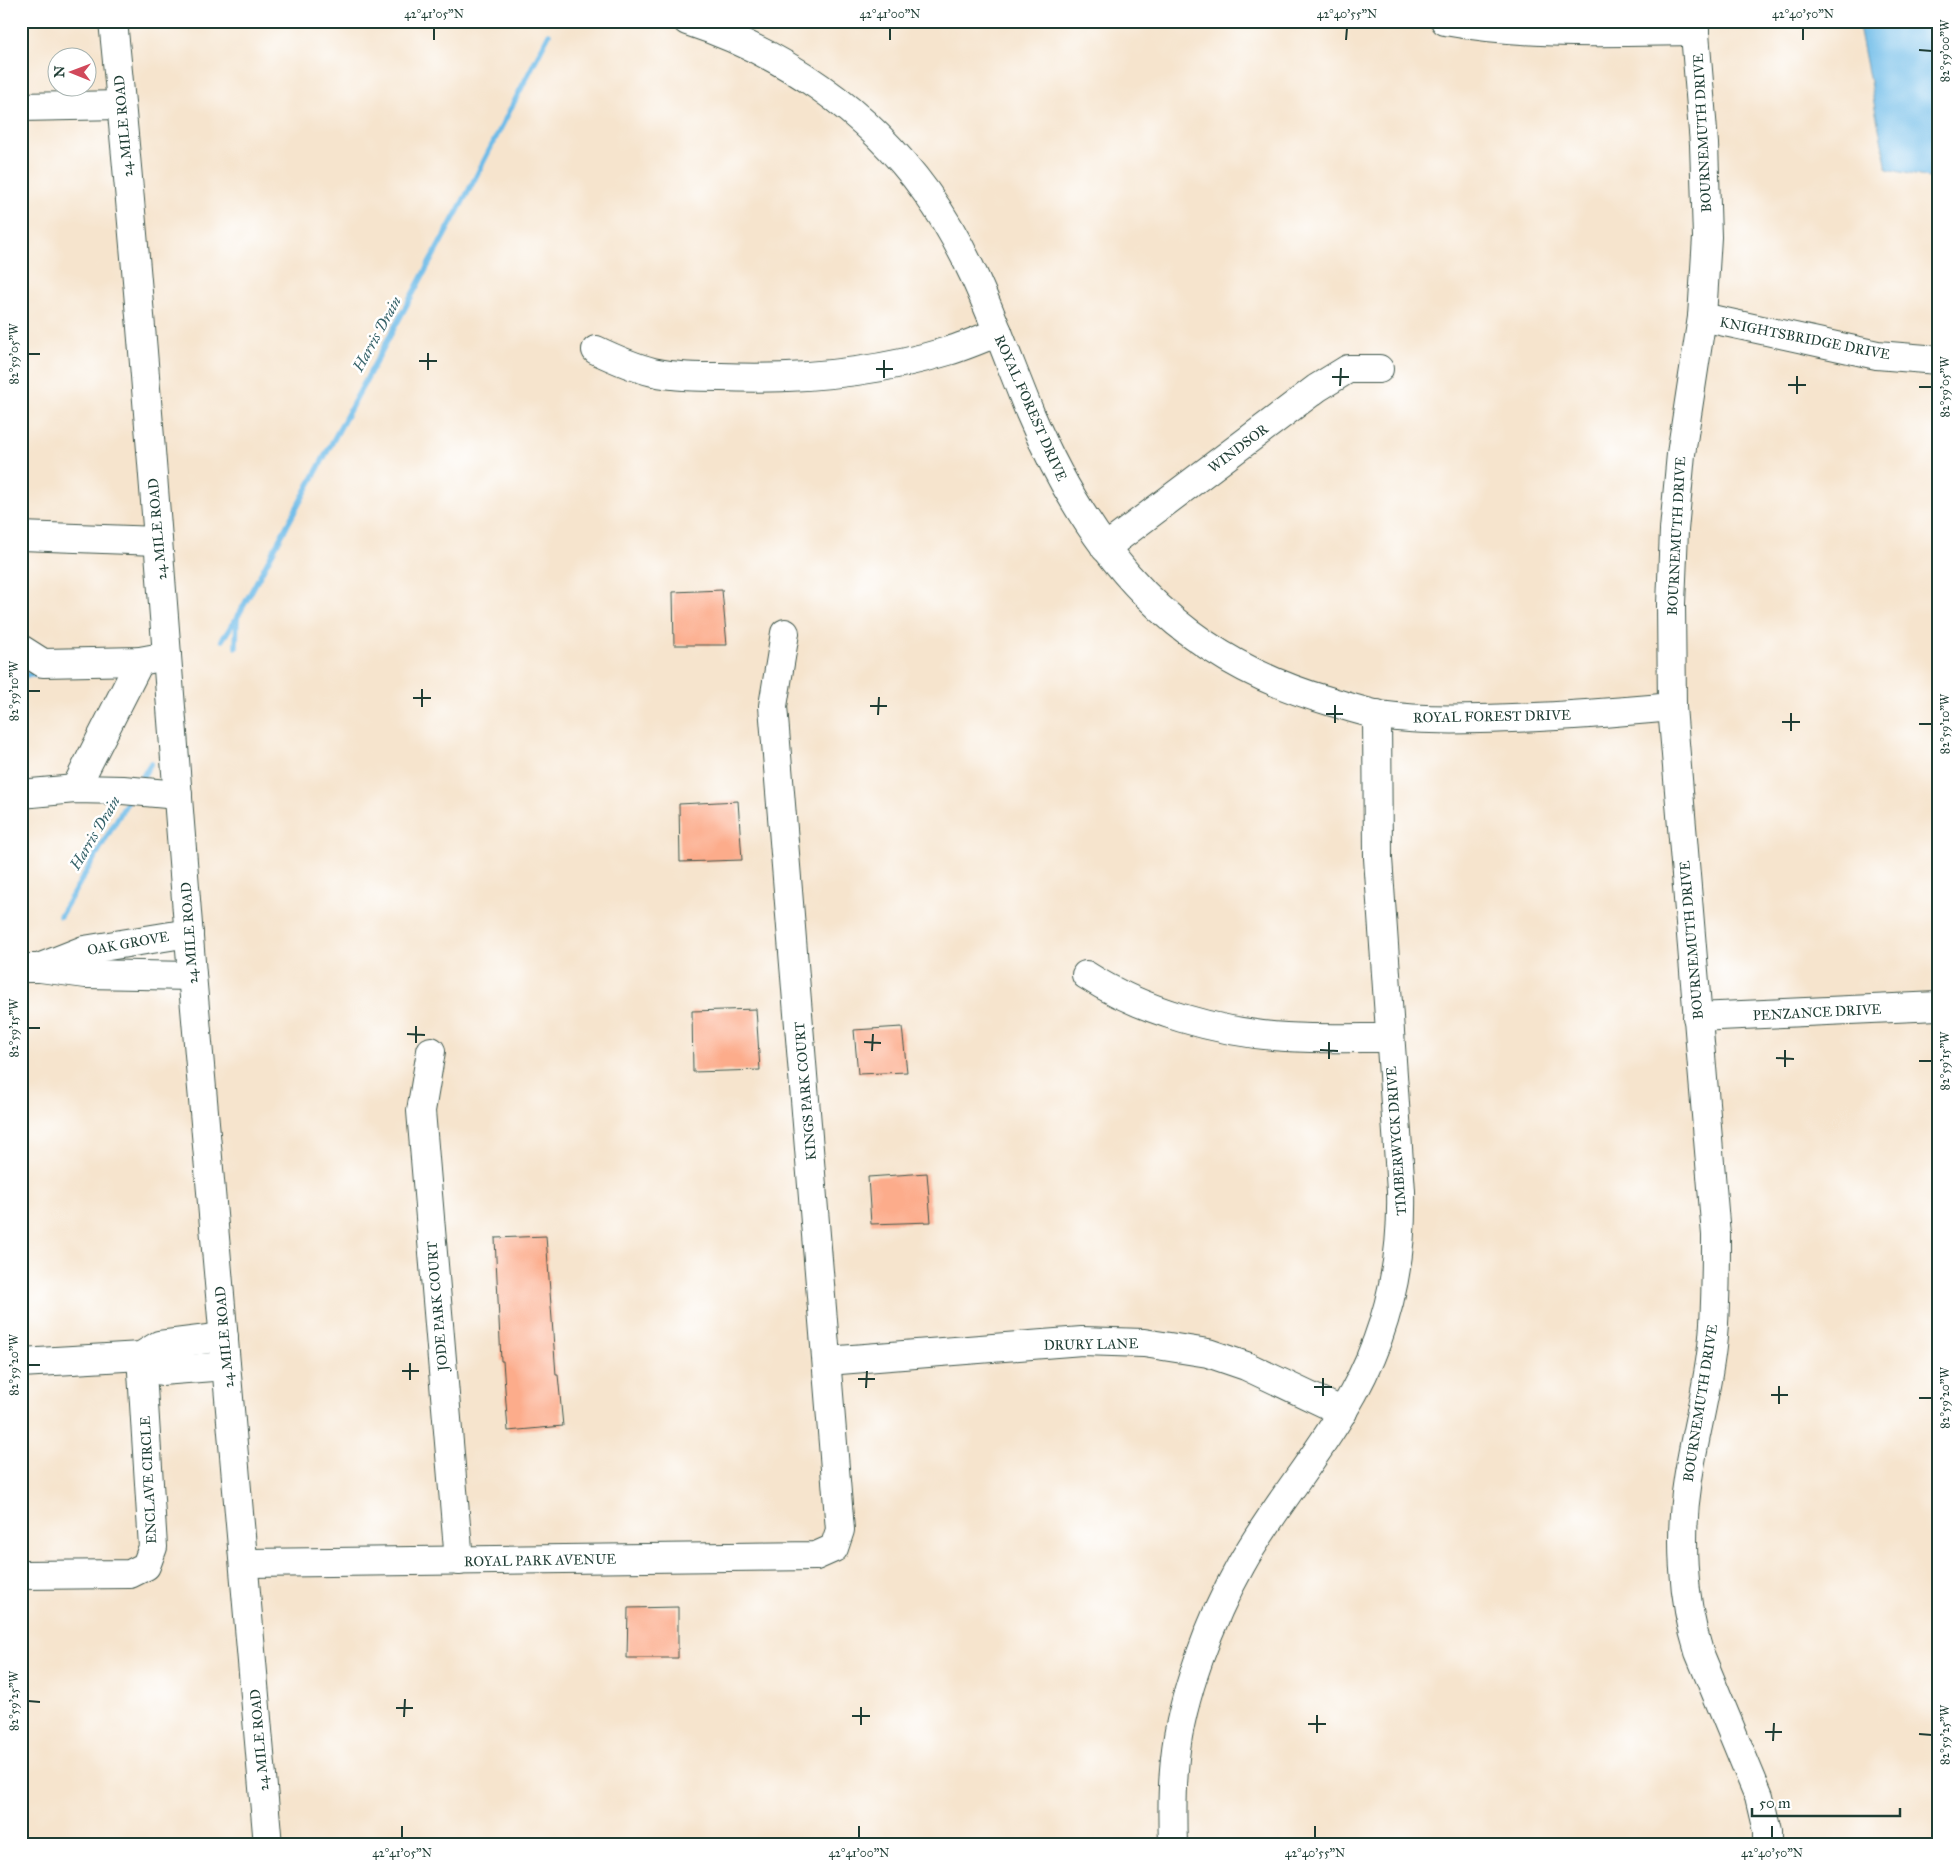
<svg xmlns="http://www.w3.org/2000/svg" width="1959" height="1866" viewBox="0 0 1959 1866" font-family="'IM FELL Great Primer',serif">
	<style>
		.water { fill: #6ebce8; stroke: #467c8e }
		.lines { fill: none; stroke-linecap: round; stroke-linejoin: round }
		.stream { stroke: #6ebce8; stroke-width: 5.5 }
		.building { fill: #fcac8b }
		.minor-casing { stroke: #3f564b; stroke-width: 30 }
		.minor { stroke: #fff; stroke-width: 28 }
		.ticks { fill: none; stroke: #1f3d34; stroke-width: 2 }
		.labels { text-anchor: middle; stroke-width: 5; stroke-linejoin: round; paint-order: stroke }
		.street-label { font-size: 14px; fill: #1f3d34; stroke: #fff }
		.water-label { font-size: 15px; font-style: italic; fill: #37636a; stroke: #fff }
		.neatline { fill: none; stroke: #1f3d34; stroke-width: 2 }
		.ticks-label { font-size: 12px; text-anchor: middle; fill: #1f3d34 }
	</style>
	<rect width="100%" height="100%" fill="#fff"/>
	<filter id="ink" filterUnits="userSpaceOnUse"><feTurbulence type="fractalNoise" baseFrequency=".02" numOctaves="2"/><feDisplacementMap in="SourceGraphic" scale="10" xChannelSelector="R" yChannelSelector="G"/><feConvolveMatrix kernelMatrix="1 2 1 2 8 2 1 2 1" color-interpolation-filters="sRGB"/></filter>
	<filter id="wash" filterUnits="userSpaceOnUse"><feTurbulence type="fractalNoise" baseFrequency=".0096" numOctaves="4" result="noise"/><feDisplacementMap in="SourceGraphic" scale="20" xChannelSelector="R" yChannelSelector="G"/><feGaussianBlur stdDeviation="1.12" result="paint"/><feColorMatrix in="noise" values="0 0 0 0 0 0 0 0 0 0 0 0 0 0 0 0 0 1.4 0 .05"/><feComposite in="paint" operator="in"/></filter>
	<g filter="url(#wash)">
		<rect width="100%" height="100%" fill="#f6e4cd"/>
		<path class="water" d="M1858,21H1938V180L1887,169Z"/>
		<g class="lines">
			<g class="stream">
				<path d="M222,640L238,616L469,190L549,34"/>
				<path d="M236,647L237,617"/>
				<path d="M21,675H44"/>
				<path d="M139,783L151,763"/>
				<path d="M60,916L129,799"/>
			</g>
		</g>
		<g id="blocks">
			<g class="building">
				<path d="M722,590L727,645H674L673,592Z"/>
				<path d="M738,801L742,860L680,862L679,804Z"/>
				<path d="M756,1009L760,1070L693,1072L692,1011Z"/>
				<path d="M902,1027L907,1072L858,1074L854,1030Z"/>
				<path d="M927,1173L931,1222L871,1224L868,1177Z"/>
				<path d="M546,1236L556,1375H558L563,1426L508,1431L503,1361H501L495,1238Z"/>
				<path d="M678,1607V1658H627L628,1608Z"/>
			</g>
		</g>
	</g>
	<g filter="url(#ink)">
		<use href="#blocks" fill-opacity="0" stroke="#3f564b" stroke-width="1"/>
		<g class="lines">
			<defs>
				<g id="minor">
					<path d="M113,21C145,338 166,657 192,974C215,1265 244,1555 268,1845"/>
					<path d="M687,21C782,52 867,110 926,192C974,258 999,338 1030,413C1090,554 1177,658 1329,701C1346,706 1363,712 1380,715C1413,720 1446,720 1480,719C1544,718 1608,713 1672,707"/>
					<path d="M1445,21C1528,36 1612,32 1695,31"/>
					<path d="M1694,21L1704,144L1707,237L1702,317L1681,454L1674,530L1671,604L1672,707L1716,1235C1716,1269 1716,1303 1713,1337C1709,1385 1695,1432 1688,1479C1679,1535 1682,1598 1699,1652L1759,1797L1767,1831V1845"/>
					<path d="M21,107L121,105"/>
					<path d="M1702,317L1877,355L1938,360"/>
					<path d="M596,350C615,359 633,367 653,372C675,377 699,377 721,377C797,380 876,373 948,351C965,346 981,339 998,332"/>
					<path d="M21,536L158,541"/>
					<path d="M1105,548L1317,388L1348,369H1379"/>
					<path d="M21,649L43,663L140,661L167,656"/>
					<path d="M75,789L140,661"/>
					<path d="M21,794L75,789L123,790L178,795"/>
					<path d="M41,967L84,950L189,933"/>
					<path d="M21,968H40L86,974L192,976"/>
					<path d="M1086,975C1141,1011 1220,1033 1286,1037C1320,1039 1355,1038 1389,1038"/>
					<path d="M1697,1017L1938,1006"/>
					<path d="M431,1051L421,1111L459,1561"/>
					<path d="M141,1356L161,1371L226,1366"/>
					<path d="M827,1361L1082,1341L1144,1343L1208,1353L1246,1366L1343,1412"/>
					<path d="M21,1363L141,1356L159,1345L224,1337"/>
					<path d="M245,1563L816,1556L834,1548L840,1530L773,706L785,633"/>
					<path d="M21,1575L130,1574L146,1566L153,1547L141,1356"/>
					<path d="M1173,1845C1172,1816 1172,1787 1175,1758C1181,1698 1211,1618 1241,1565C1271,1511 1312,1464 1343,1411C1384,1344 1403,1269 1401,1191L1378,858L1377,714"/>
				</g>
			</defs>
			<use href="#minor" class="minor-casing"/>
			<use href="#minor" class="minor"/>
		</g>
	</g>
	<path class="ticks" d="M434,40V28M890,40V28M1346,40L1347,28M1803,40V28M1919,50L1932,51M28,354H40M419,361H437M876,369H893M428,370V353M1332,377H1349M884,378V360M1788,385H1806M1340,386L1341,368M1919,387H1932M1797,394V376M28,691H40M413,698H431M870,706H887M422,707V689M1326,714H1343M878,715L879,697M1782,722H1800M1335,723V705M1919,724H1932M1791,731V713M28,1028H40M407,1034L425,1035M864,1042L881,1043M416,1043V1026M1320,1050L1338,1051M872,1051L873,1034M1776,1058L1794,1059M1329,1059V1042M1919,1061H1932M1785,1067V1050M28,1365H40M402,1371H419M858,1379H875M410,1380V1363M1314,1387H1332M866,1388L867,1371M1771,1395H1788M1323,1396V1378M1919,1398H1932M1779,1404V1386M28,1701L40,1702M396,1708H413M852,1716H870M404,1717L405,1699M1308,1724H1326M861,1725V1707M1765,1732H1782M1317,1733V1715M1919,1734L1932,1735M1773,1741L1774,1723M402,1838V1826M859,1838V1826M1315,1838V1826M1772,1838V1826"/>
	<g class="labels">
		<g class="street-label">
			<text transform="translate(123 126) rotate(-95)" y="5">24 MILE ROAD</text>
			<text transform="translate(1702 133) rotate(-93)" y="5">BOURNEMUTH DRIVE</text>
			<text transform="translate(1805 338) rotate(11)" y="5">KNIGHTSBRIDGE DRIVE</text>
			<text transform="translate(1031 408) rotate(66)" y="5">ROYAL FOREST DRIVE</text>
			<text transform="translate(1238 448) rotate(-37)" y="5">WINDSOR</text>
			<text transform="translate(157 529) rotate(-95)" y="5">24 MILE ROAD</text>
			<text transform="translate(1676 536) rotate(-87)" y="5">BOURNEMUTH DRIVE</text>
			<text transform="translate(1492 716) rotate(-1)" y="5">ROYAL FOREST DRIVE</text>
			<text transform="translate(189 933) rotate(-94)" y="5">24 MILE ROAD</text>
			<text transform="translate(1691 940) rotate(-95)" y="5">BOURNEMUTH DRIVE</text>
			<text transform="translate(128 943) rotate(-10)" y="5">OAK GROVE</text>
			<text transform="translate(1817 1012) rotate(-3)" y="5">PENZANCE DRIVE</text>
			<text transform="translate(805 1091) rotate(-95)" y="5">KINGS PARK COURT</text>
			<text transform="translate(1396 1141) rotate(-94)" y="5">TIMBERWYCK DRIVE</text>
			<text transform="translate(437 1306) rotate(-95)" y="5">JODE PARK COURT</text>
			<text transform="translate(224 1337) rotate(-95)" y="5">24 MILE ROAD</text>
			<text transform="translate(1091 1344) rotate(-1)" y="5">DRURY LANE</text>
			<text transform="translate(1700 1403) rotate(-81)" y="5">BOURNEMUTH DRIVE</text>
			<text transform="translate(148 1480) rotate(-93)" y="5">ENCLAVE CIRCLE</text>
			<text transform="translate(540 1560) rotate(-1)" y="5">ROYAL PARK AVENUE</text>
			<text transform="translate(259 1740) rotate(-95)" y="5">24 MILE ROAD</text>
		</g>
		<g class="water-label">
			<text transform="translate(377 334) rotate(-61)" y="5">Harris Drain</text>
			<text transform="translate(95 833) rotate(-59)" y="5">Harris Drain</text>
		</g>
	</g>
	<rect width="1959" height="1866" fill="none" stroke="#fff" stroke-width="55"/>
	<g transform="translate(72 72) rotate(271)"><circle r="24" fill="#ffffff" stroke="#a5b1ae"/>
	<path d="M0-4L9 19L0 12L-9 19Z" fill="#d1495b"/>
	<text y="-8" font-size="14" font-weight="bold" text-anchor="middle" fill="#1f3d34">N</text>
	</g>
	<path d="M1752 1808v8h148v-8" fill="none" stroke="#1f3d34" stroke-width="2.5"/>
	<text x="1759" y="1808" font-size="15" fill="#1f3d34" stroke="#ffffff" stroke-width="4" paint-order="stroke">50 m</text>
	<rect x="28" y="28" width="1904" height="1810" class="neatline"/>
	<g class="ticks-label">
		<text x="434" y="18">42°41'05"N</text>
		<text x="890" y="18">42°41'00"N</text>
		<text x="1347" y="18">42°40'55"N</text>
		<text x="1803" y="18">42°40'50"N</text>
		<text transform="translate(1945 51) rotate(-90)" y="4">82°59'00"W</text>
		<text transform="translate(14 354) rotate(-90)" y="4">82°59'05"W</text>
		<text transform="translate(1945 387) rotate(-90)" y="4">82°59'05"W</text>
		<text transform="translate(14 691) rotate(-90)" y="4">82°59'10"W</text>
		<text transform="translate(1945 724) rotate(-90)" y="4">82°59'10"W</text>
		<text transform="translate(14 1028) rotate(-90)" y="4">82°59'15"W</text>
		<text transform="translate(1945 1061) rotate(-90)" y="4">82°59'15"W</text>
		<text transform="translate(14 1365) rotate(-90)" y="4">82°59'20"W</text>
		<text transform="translate(1945 1398) rotate(-90)" y="4">82°59'20"W</text>
		<text transform="translate(14 1701) rotate(-90)" y="4">82°59'25"W</text>
		<text transform="translate(1945 1735) rotate(-90)" y="4">82°59'25"W</text>
		<text x="402" y="1857">42°41'05"N</text>
		<text x="859" y="1857">42°41'00"N</text>
		<text x="1315" y="1857">42°40'55"N</text>
		<text x="1772" y="1857">42°40'50"N</text>
	</g>
</svg>
